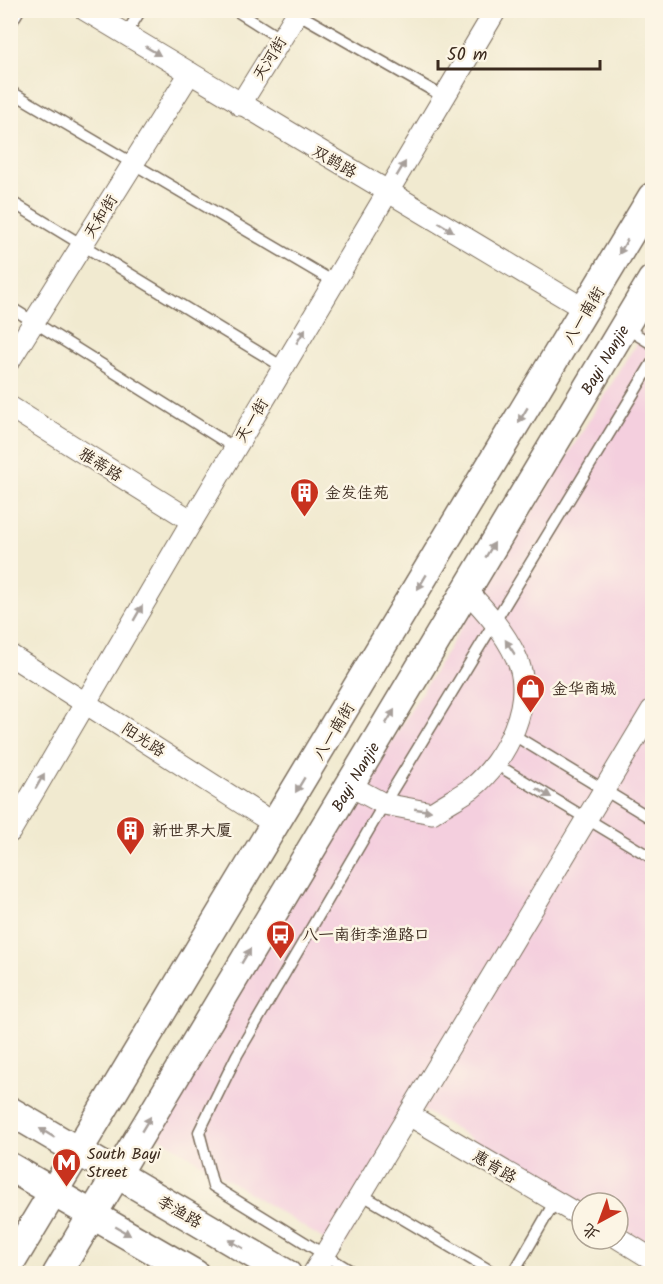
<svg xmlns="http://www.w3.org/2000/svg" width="663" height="1284" viewBox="0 0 663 1284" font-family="Kalam,'LXGW WenKai TC',sans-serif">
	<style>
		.built { fill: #f4cfde }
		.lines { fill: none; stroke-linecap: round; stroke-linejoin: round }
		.lane-casing { stroke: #7b6d5c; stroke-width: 13 }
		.street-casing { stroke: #7b6d5c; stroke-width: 23 }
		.secondary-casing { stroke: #7b6d5c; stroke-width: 31 }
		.lane { stroke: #fff; stroke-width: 10 }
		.street { stroke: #fff; stroke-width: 21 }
		.secondary { stroke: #fff; stroke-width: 28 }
		.oneway { fill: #a79f9a }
		.labels { text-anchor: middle; stroke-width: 5; stroke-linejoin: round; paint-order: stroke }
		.street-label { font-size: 16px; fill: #3b2a1e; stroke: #fcf5e5 }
		.poi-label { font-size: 16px; fill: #3b2a1e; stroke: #fcf5e5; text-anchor: start }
	</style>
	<rect width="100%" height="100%" fill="#fcf5e5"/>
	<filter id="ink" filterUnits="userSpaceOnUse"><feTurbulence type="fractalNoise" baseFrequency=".0167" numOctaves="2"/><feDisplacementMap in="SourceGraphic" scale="12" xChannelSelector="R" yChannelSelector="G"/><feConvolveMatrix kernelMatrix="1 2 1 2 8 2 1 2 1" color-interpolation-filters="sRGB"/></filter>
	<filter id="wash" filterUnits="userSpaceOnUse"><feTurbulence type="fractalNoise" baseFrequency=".008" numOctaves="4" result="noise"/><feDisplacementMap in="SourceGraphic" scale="24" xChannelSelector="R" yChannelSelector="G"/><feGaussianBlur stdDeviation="1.35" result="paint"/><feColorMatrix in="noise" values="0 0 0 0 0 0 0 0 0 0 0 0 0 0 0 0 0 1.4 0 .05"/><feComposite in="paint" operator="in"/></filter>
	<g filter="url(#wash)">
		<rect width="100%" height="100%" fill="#f1ead0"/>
		<path class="built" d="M652,318V1247L618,1226V1203L582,1205L423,1110L341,1250L151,1132Z"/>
	</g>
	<g filter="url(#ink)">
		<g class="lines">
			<defs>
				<g id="lane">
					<path d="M235,10L281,39"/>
					<path d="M297,13L444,97"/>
					<path d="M10,25L19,10"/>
					<path d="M126,34L141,10"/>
					<path d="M10,91L334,282"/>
					<path d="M10,201L283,367"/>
					<path d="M10,307L235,448"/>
					<path d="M624,327L652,344"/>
					<path d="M512,734L652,819"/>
					<path d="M494,763L652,858"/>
					<path d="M361,1194L496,1274"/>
					<path d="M356,1274L213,1186L199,1132L237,1055L384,804L652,363"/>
					<path d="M513,1274L555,1201"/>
				</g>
				<g id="street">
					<path d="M85,10L586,310"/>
					<path d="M240,105L299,10"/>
					<path d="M10,360L190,73"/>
					<path d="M10,407L192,521"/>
					<path d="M10,655L276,825"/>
					<path d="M349,785L384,804L432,813C445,804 459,797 472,788C506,761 537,699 516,657C504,631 485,610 466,590"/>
					<path d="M10,832L192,521L496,10"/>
					<path d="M409,1115L582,1217"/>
					<path d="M618,1238L652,1259"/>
					<path d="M313,1274L652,710"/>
				</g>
				<g id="secondary">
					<path d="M10,1111L287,1274"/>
					<path d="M10,1167L195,1274"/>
					<path d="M10,1264L652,197"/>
					<path id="s1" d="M57,1274L652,280"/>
				</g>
			</defs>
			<use href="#lane" class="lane-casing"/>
			<use href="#street" class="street-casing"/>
			<use href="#secondary" class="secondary-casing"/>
			<use href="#lane" class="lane"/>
			<use href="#street" class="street"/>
			<use href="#secondary" class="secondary"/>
		</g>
		<defs><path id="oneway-solid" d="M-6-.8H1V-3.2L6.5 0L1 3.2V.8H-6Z" transform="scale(1.5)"/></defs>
		<g class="oneway">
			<use href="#oneway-solid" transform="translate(153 51) rotate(31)"/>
			<use href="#oneway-solid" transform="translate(401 169) rotate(-59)"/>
			<use href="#oneway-solid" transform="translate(446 227) rotate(31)"/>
			<use href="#oneway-solid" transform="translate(623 247) rotate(121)"/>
			<use href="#oneway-solid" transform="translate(301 336) rotate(-59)"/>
			<use href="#oneway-solid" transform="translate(523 415) rotate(121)"/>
			<use href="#oneway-solid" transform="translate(490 550) rotate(-59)"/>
			<use href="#oneway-solid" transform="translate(422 582) rotate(121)"/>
			<use href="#oneway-solid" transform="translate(138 613) rotate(-60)"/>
			<use href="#oneway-solid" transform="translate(510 647) rotate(-123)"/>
			<use href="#oneway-solid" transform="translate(390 717) rotate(-59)"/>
			<use href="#oneway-solid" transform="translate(40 781) rotate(-60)"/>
			<use href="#oneway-solid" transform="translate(300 785) rotate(121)"/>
			<use href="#oneway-solid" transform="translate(544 793) rotate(31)"/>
			<use href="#oneway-solid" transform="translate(423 810) rotate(8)"/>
			<use href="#oneway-solid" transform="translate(246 956) rotate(-59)"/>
			<use href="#oneway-solid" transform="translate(146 1124) rotate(-59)"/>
			<use href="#oneway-solid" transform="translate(47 1133) rotate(-149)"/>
			<use href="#oneway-solid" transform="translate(123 1231) rotate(30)"/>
			<use href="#oneway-solid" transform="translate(236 1244) rotate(-150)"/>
		</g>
	</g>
	<defs>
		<symbol id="building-pin" viewBox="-11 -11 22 30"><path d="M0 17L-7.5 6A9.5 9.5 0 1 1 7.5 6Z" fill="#c8321e" stroke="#fcf5e5"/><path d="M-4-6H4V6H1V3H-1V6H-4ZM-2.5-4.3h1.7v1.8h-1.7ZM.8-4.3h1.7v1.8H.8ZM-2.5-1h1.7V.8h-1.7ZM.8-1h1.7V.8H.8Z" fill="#fff"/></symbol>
		<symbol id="shop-pin" viewBox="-11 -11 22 30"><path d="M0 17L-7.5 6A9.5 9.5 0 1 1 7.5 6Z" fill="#c8321e" stroke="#fcf5e5"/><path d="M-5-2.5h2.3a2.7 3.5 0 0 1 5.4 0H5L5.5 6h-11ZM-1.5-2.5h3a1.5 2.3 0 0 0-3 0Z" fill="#fff"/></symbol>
		<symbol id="bus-pin" viewBox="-11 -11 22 30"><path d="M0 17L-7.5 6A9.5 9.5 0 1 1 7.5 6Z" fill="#c8321e" stroke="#fcf5e5"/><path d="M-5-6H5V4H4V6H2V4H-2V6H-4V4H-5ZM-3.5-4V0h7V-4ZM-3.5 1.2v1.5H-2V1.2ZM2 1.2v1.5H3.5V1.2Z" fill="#fff"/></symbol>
		<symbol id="metro-pin" viewBox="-11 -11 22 30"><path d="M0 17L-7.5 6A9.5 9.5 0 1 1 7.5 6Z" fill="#c8321e" stroke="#fcf5e5"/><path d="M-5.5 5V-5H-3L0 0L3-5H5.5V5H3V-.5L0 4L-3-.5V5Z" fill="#fff"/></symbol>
	</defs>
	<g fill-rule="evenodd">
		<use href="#building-pin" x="288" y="476" width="33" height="45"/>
		<use href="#shop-pin" x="514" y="672" width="33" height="45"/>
		<use href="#building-pin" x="114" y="814" width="33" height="45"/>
		<use href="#bus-pin" x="264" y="918" width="33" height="45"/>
		<use href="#metro-pin" x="50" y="1146" width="33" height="45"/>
	</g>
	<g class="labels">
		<g class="street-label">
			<text transform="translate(269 58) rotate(-58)" y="6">天河街</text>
			<text transform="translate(335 161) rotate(30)" y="6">双鹊路</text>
			<text transform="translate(100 216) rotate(-58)" y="6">天和街</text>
			<text transform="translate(583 315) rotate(-59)" y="6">八一南街</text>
			<text dy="6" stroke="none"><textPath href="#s1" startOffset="1066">Bayi Nanjie</textPath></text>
			<text transform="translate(251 420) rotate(-59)" y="6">天一街</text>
			<text transform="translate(101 464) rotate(32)" y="6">雅蒂路</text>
			<text transform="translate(333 731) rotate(-59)" y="6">八一南街</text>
			<text transform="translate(144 739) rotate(33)" y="6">阳光路</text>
			<text dy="6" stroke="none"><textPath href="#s1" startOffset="580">Bayi Nanjie</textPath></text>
			<text transform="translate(495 1166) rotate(31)" y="6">惠肯路</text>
			<text transform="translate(180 1211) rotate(30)" y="6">李渔路</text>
		</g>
		<g class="poi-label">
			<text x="325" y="498">金发佳苑</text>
			<text x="552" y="694">金华商城</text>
			<text x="152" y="836">新世界大厦</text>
			<text x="302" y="940">八一南街李渔路口</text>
			<text x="87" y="1159">South Bayi<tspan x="87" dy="18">Street</tspan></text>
		</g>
	</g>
	<rect width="663" height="1284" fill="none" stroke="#fcf5e5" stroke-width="36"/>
	<g transform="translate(600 1221) rotate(221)"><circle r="28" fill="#fcf5e5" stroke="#afa495" stroke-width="1.5"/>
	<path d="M0-4.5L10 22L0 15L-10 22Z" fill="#c8321e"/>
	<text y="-9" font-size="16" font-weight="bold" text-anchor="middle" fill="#3b2a1e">北</text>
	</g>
	<path d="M438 60v9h162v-9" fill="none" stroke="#3b2a1e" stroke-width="3"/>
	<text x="447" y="60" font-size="18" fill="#3b2a1e" stroke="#fcf5e5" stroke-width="4.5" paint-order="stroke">50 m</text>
</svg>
